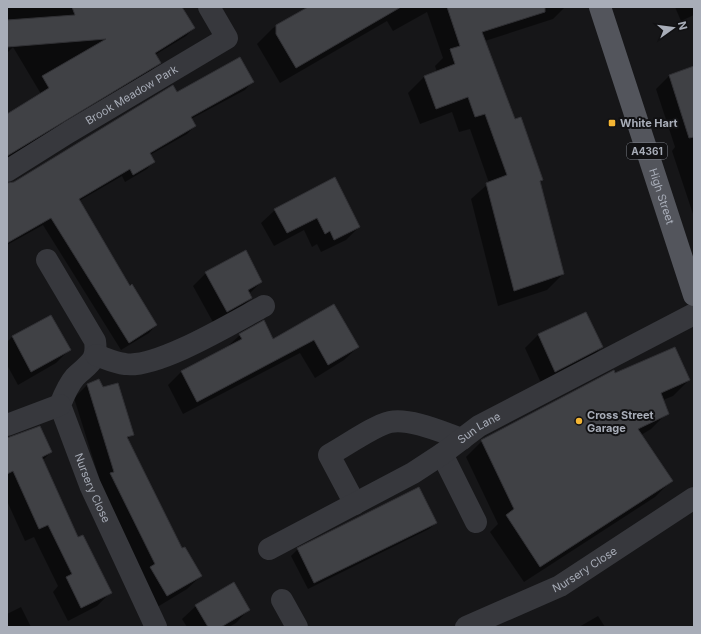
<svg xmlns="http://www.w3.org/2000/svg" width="701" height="634" viewBox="0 0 701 634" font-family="Inter,sans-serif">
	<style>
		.shadow { fill: #0007 }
		.building { fill: #404145; stroke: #303034 }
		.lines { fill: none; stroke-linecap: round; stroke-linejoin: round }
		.minor { stroke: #37383d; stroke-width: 22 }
		.major { stroke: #53555c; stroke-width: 22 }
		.poi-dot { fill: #f4b533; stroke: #111113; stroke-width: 1.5 }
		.labels { text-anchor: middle; stroke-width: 4; stroke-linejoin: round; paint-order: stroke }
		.shield { fill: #111113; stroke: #7b7e86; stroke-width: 1 }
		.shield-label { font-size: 10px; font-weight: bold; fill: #a8adb8 }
		.street-label { font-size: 11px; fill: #a8adb8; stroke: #111113 }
		.poi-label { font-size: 11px; font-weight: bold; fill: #a8adb8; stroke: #111113; text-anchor: start }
	</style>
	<rect width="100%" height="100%" fill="#161618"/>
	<g class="shadow">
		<path d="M7,7H181L194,28L186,36L155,55L159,63L152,70L7,158V115L41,94L13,47L7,53Z"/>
		<path d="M310,7H565L553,19L485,41L514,121L540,181L563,274L547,290L498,306L471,199L489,183L470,129L459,132L452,112L420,124L408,93L424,77L437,72L435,66L443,58L427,12L393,31L387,21L280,83L257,44L273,28Z"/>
		<path d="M675,7H694V15L681,21Z"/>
		<path d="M694,67V217L672,151L675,147L656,89L669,76Z"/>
		<path d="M252,82L245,90L191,119L195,126L187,134L150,155L154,161L147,169L125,182L122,176L79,201L129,287L156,325L149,333L121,350L43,225L7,245V184L14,182L176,93Z"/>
		<path d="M334,179L359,227L346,240L321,252L317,244L312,247L304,230L274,246L261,223L275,210Z"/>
		<path d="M206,273L261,282L249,294L251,298L238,311L214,324L193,286Z"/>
		<path d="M334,305L358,347L344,360L315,378L300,353L183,414L168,385L181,372L227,347L240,335L273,340Z"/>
		<path d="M51,316L69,350L56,363L18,385L7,365V342L12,337Z"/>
		<path d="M538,335L602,347L589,360L542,385L525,348Z"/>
		<path d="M615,374L689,380L673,396L663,400L667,413L651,429L641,435L671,481L655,497L524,582L490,532L498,524L466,457L482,441Z"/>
		<path d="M87,385L133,434L127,439L182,550L201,576L187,589L154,609L101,484L74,398Z"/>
		<path d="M7,439L51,452L42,461L77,538L110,593L97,606L68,621L53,592L58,586L34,537L25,541L7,501Z"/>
		<path d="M436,523L429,529L308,589L291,556L298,549Z"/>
		<path d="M234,583L249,609L236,623L229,627H187L182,619L196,606Z"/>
		<path d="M21,607L31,627H7V614Z"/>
		<path d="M598,616L605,627H579Z"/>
	</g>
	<g class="building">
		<path d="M72,7H182L195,28L155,53L161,63L7,156V114L49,88L42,76L106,39L7,47V20L75,15Z"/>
		<path d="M308,7H401L296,68L276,34V25Z"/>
		<path d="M447,7H545V12L482,32L515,119L521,117L543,180L540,181L564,274L514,291L486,183L507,175L485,114L475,117L468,97L436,109L424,76L455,64L450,49L460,46Z"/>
		<path d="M240,57L254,82L191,117L196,126L150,153L155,162L133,175L130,169L79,199L130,286L132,284L157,325L129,343L51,218L7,243V183L14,182L173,85L177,92Z"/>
		<path d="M694,66V137L689,138L669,75Z"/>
		<path d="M335,177L360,227L334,240L330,231L325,234L317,218L287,233L274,209Z"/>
		<path d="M246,250L262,282L248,290L252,298L227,312L205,272Z"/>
		<path d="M334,304L359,347L328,365L314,340L197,402L181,371L242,339L239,334L264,320L273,339Z"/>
		<path d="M586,312L603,347L555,372L538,334Z"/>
		<path d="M51,315L71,350L31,372L12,336Z"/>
		<path d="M675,347L690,380L661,393L669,414L638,429L673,481L540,567L506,515L514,509L481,440L614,370L615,373Z"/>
		<path d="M99,379L103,387L118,383L134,435L127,437L182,548L185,547L202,576L167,596L150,567L155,564L110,473L114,472L87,384Z"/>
		<path d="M40,426L52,452L42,457L78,537L83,535L112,593L81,608L66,577L72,574L48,525L39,529L13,471L7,474V438Z"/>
		<path d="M419,487L437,523L314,583L297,548Z"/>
		<path d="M234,582L250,610L221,627H208L195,605Z"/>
	</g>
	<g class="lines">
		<g class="minor">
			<path id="s1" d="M7,171L69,132L227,38L209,7"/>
			<path id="s2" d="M47,260L95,341C98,362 88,364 75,377C68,385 64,395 60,405L90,485L156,627"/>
			<path d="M96,355C105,358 115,363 125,364C157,369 234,322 264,306"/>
			<path d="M7,425L60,405"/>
			<path d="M442,454L476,522"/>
			<path d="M355,504L329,455C344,447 375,425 390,422C410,418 442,432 462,439"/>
			<path id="s3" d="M269,549L413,473L442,454L479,426L694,314"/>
			<path d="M282,600L297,627"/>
			<path id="s4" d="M466,627L560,586L694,498"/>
		</g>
		<path class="major" id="s5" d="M600,7L694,295"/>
	</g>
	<g class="poi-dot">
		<rect x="608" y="119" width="8" height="8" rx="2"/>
		<circle cx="579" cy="421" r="4"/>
	</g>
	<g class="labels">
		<rect class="shield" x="627" y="143" width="40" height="16" rx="3"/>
		<g class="shield-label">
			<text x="647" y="155">A4361</text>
		</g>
		<g class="street-label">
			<text dy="4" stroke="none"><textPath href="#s1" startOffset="146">Brook Meadow Park</textPath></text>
			<text dy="4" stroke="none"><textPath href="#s5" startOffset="199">High Street</textPath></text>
			<text dy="4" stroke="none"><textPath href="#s3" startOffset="243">Sun Lane</textPath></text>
			<text dy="4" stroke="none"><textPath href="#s2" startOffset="259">Nursery Close</textPath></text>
			<text dy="4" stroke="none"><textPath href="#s4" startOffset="132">Nursery Close</textPath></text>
		</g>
		<g class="poi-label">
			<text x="620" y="127">White Hart</text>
			<text x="587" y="419">Cross Street<tspan x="587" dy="13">Garage</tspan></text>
		</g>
	</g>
	<rect width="701" height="634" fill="none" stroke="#a8adb8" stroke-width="16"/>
	<g transform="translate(673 28) rotate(76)" stroke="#111113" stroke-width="3" paint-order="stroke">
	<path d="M0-3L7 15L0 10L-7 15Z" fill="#a8adb8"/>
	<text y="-6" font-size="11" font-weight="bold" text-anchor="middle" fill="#a8adb8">N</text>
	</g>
</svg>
